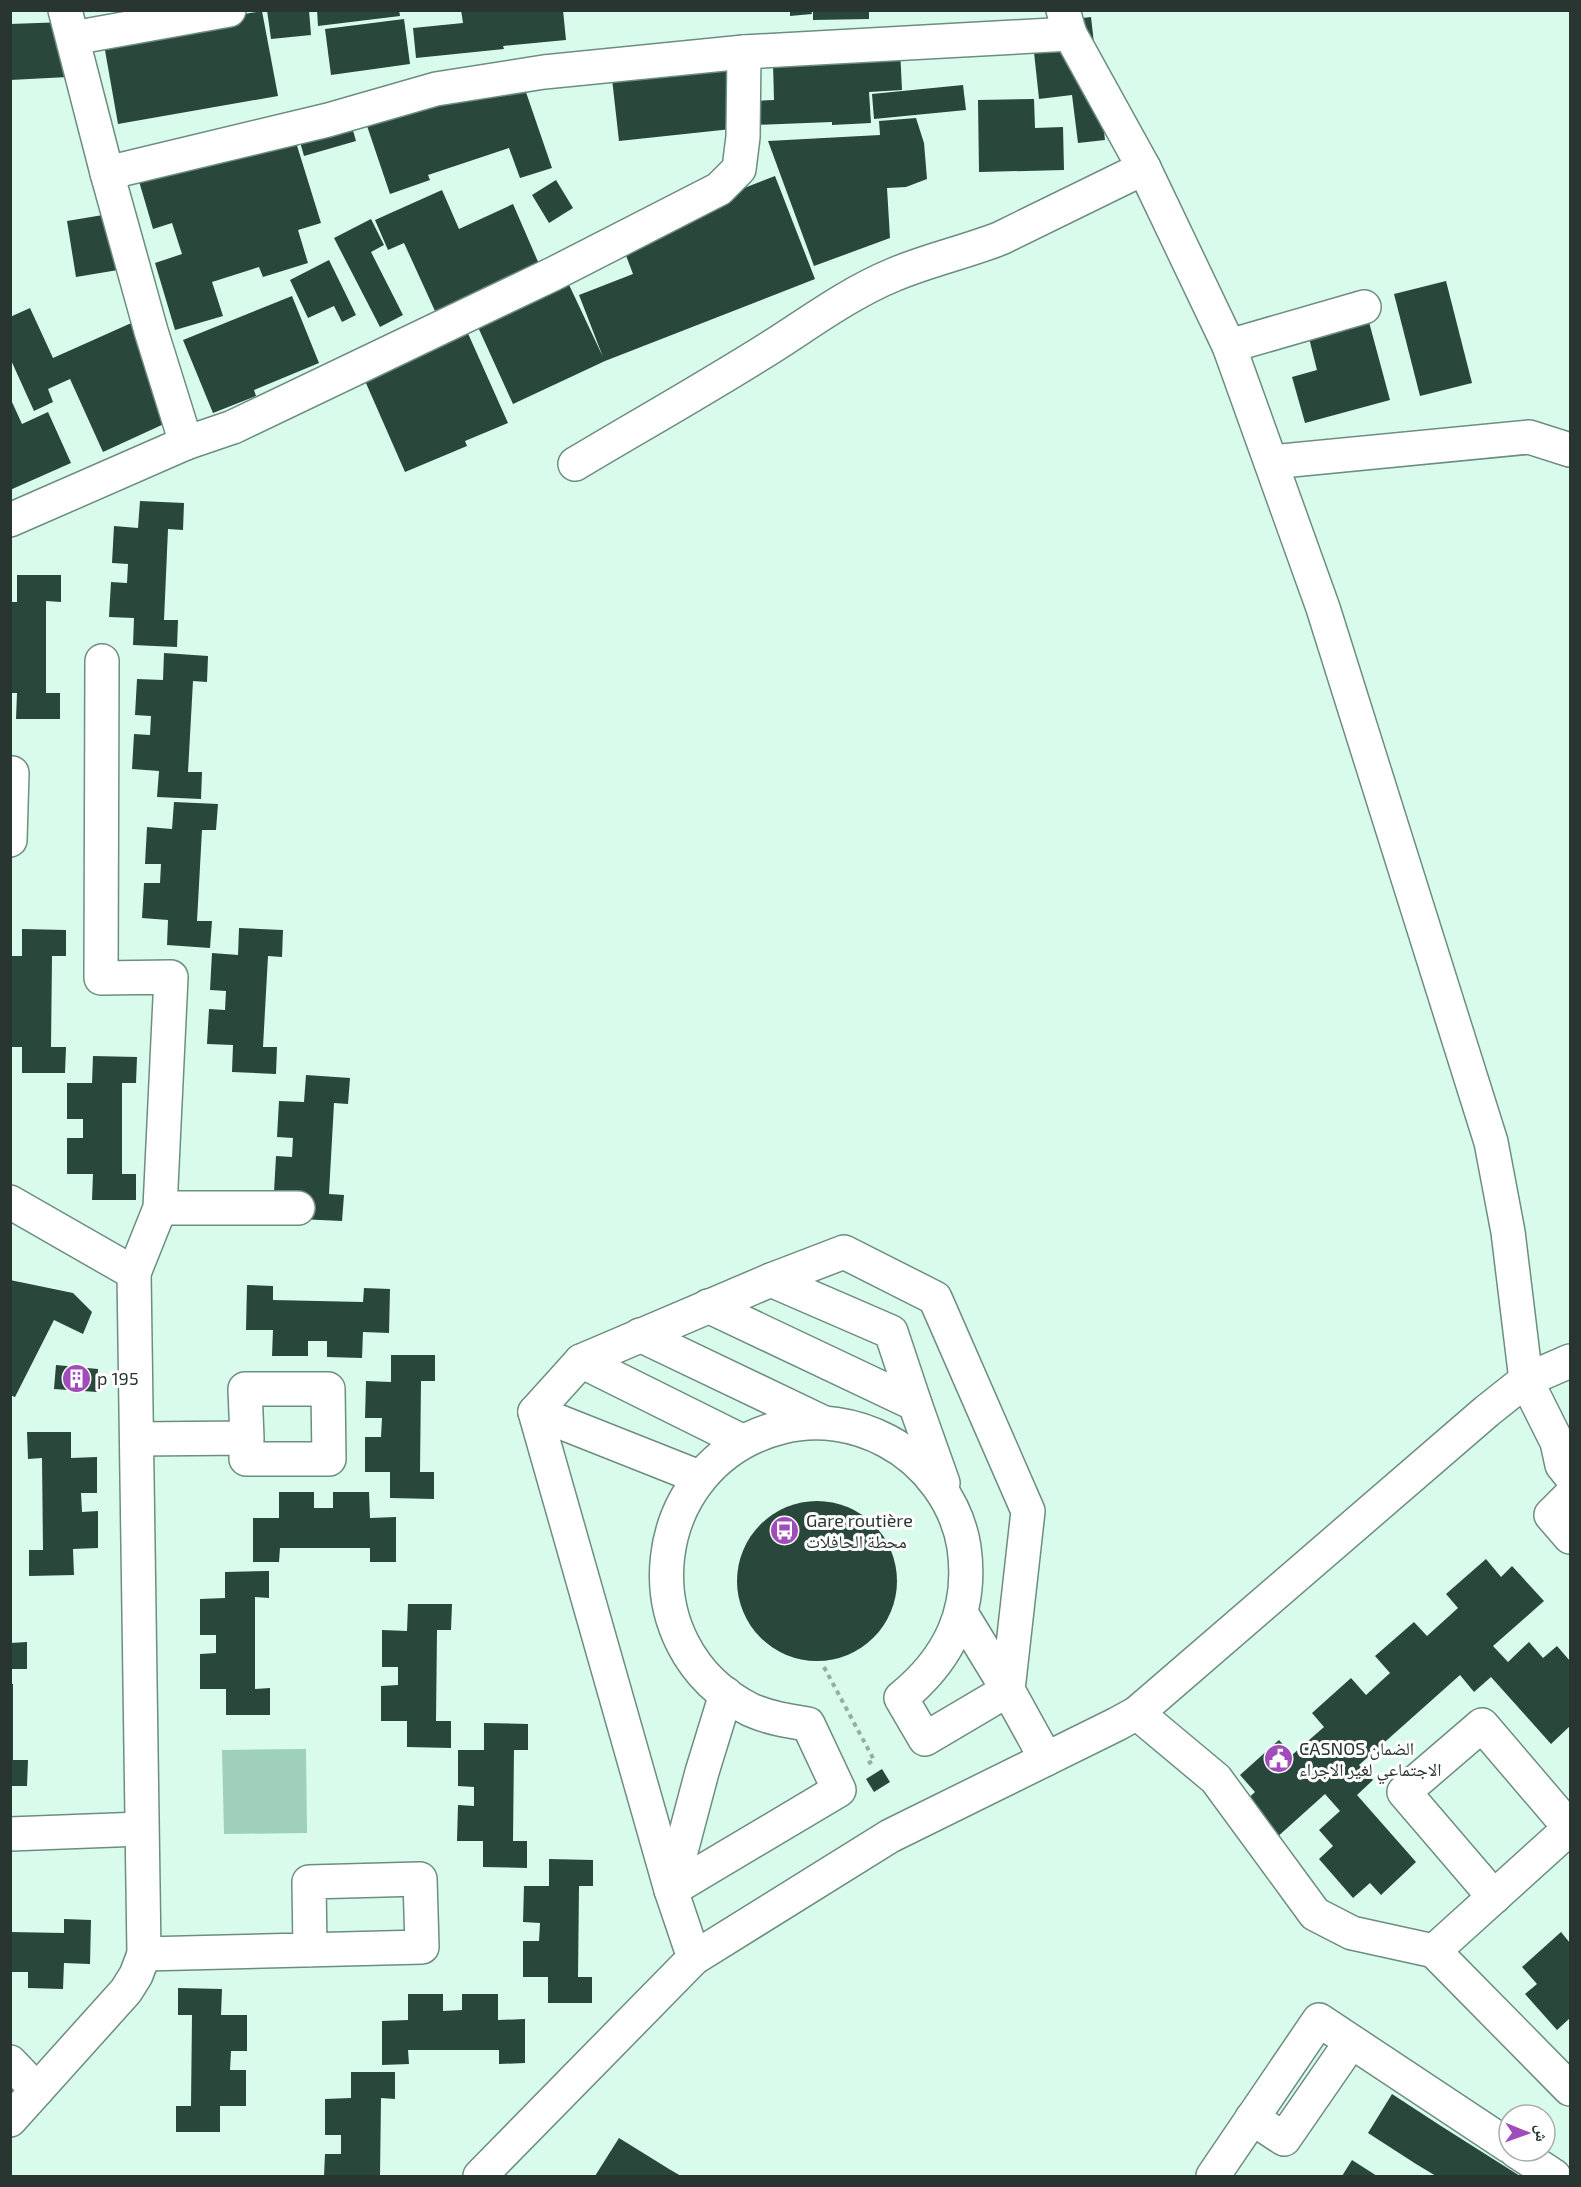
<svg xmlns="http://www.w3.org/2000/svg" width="1581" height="2187" viewBox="0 0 1581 2187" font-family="'Exo 2','Noto Naskh Arabic',sans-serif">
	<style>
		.green { fill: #9ed0bb }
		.building { fill: #29473b }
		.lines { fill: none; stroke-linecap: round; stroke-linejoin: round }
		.minor-casing { stroke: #6d8d80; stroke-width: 36 }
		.path { stroke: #93aea2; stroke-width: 4; stroke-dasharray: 4.5 4.5; stroke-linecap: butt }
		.minor { stroke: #fff; stroke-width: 33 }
		.labels { text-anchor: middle; stroke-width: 6; stroke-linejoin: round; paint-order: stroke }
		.poi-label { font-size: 18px; fill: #283530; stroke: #fff; text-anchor: start }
	</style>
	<rect width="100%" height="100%" fill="#d8fbec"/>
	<path class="green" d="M306,1749L307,1833L224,1834L222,1750Z"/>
	<g class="building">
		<path d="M267,10H309L311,35L271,39Z"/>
		<path d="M317,10H399L400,16L318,26Z"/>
		<path d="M461,10H563L566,40L503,46L504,49L416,58L413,28L463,23Z"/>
		<path d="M790,10H811L812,14L790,16Z"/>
		<path d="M813,10H869V19L813,20Z"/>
		<path d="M262,11L278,96L118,124L103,39Z"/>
		<path d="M1091,17L1105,140L1078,143L1072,95L1039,99L1031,24Z"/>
		<path d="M404,19L410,64L331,75L325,29Z"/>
		<path d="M66,22L68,77L10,80V24Z"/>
		<path d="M899,29L902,90L869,92L871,123L832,125V122L754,125L753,101L774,100L773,63Z"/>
		<path d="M610,61H734L741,128L619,141Z"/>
		<path d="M517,66L552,168L520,178L509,148L428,175L430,180L390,194L364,117Z"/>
		<path d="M963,85L966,110L874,119L872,94Z"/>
		<path d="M1034,99L1035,128L1063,127L1064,170L979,172L978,100Z"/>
		<path d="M348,113L356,141L304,156L296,128Z"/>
		<path d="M916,118L924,143L927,179L906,187L887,188L890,238L814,266L768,141L880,135L879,121Z"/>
		<path d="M290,123L321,223L298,230L308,263L263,277L259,267L212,282L223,316L175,330L155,263L182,254L172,223L153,229L136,171Z"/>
		<path d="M775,176L815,279L605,361L513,404L472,314L563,272L603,357L579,295L633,274L619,237Z"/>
		<path d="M556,180L573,208L549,223L532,195Z"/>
		<path d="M442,190L459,229L513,204L539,264L435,311L404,243L388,250L375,220Z"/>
		<path d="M115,213L124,269L76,277L67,221Z"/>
		<path d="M371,219L384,245L371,252L403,315L380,327L334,238Z"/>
		<path d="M329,260L356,315L342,322L334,306L308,318L290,280Z"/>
		<path d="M1446,281L1472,383L1420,396L1394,294Z"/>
		<path d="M292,296L319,363L254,390L256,396L213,413L183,340Z"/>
		<path d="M30,308L53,358L147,316L190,412L103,452L70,379L48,389L53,402L34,411L10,358V317Z"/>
		<path d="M1369,322L1390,400L1305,423L1292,377L1317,370L1309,338Z"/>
		<path d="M466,329L508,423L465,441L467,446L405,472L362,374Z"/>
		<path d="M10,402H12L22,424L48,412L71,463L10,490Z"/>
		<path d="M140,501L184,503L183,530L168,529L164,620H178L177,647L133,645L134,618L109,617L111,582L127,583L128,564L112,563L114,526L138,528Z"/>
		<path d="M17,575H61V602L46,601V693H60V719H16L17,693H10V602H17Z"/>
		<path d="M164,653L208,656L207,682L193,681L188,772H202L201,799L157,797L159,771L132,769L134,734L150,735L151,716L135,715L137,679L163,680Z"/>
		<path d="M174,802L218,804L216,830H202L197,921H212L210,948L167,945L168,920L142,918L144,883H160L161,864H145L147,827L172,829Z"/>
		<path d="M239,928L283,930L282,957L268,956L263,1047H277L276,1074L232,1072L233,1045L207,1044L209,1009L225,1010L226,991L210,990L212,953L238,955Z"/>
		<path d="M22,929L66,930V956H52L51,1047H66L65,1073H22V1047H10V1012H12L10,956H22Z"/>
		<path d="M93,1056L137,1057L136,1083H122V1174H136V1200H92L93,1174H67V1138H83V1119H67V1083H92Z"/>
		<path d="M306,1075L350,1078L348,1104L334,1103L329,1194L344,1195L342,1221L299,1219L274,1192L276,1156L292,1157L293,1138L277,1137L279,1101L304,1102Z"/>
		<path d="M10,1280L73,1293L92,1312L83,1334L54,1320L15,1397L10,1395Z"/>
		<path d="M247,1285L273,1286V1300L363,1302L364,1288L390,1289L389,1333L363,1332L362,1358L327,1357V1341H308V1356H272L273,1330H246Z"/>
		<path d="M391,1355H435V1381H421L420,1472H434V1499L390,1498V1472H365V1437H381L382,1418H365L366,1381L391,1382Z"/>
		<path d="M56,1365L98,1369L97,1392L54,1389Z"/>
		<path d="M27,1432H71V1458L97,1457V1493H81L82,1512L98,1511V1548L73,1549L74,1575L29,1576V1550H43L42,1458L28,1459Z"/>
		<path d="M279,1492H314V1508H333V1492H369L370,1518L396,1517V1562H370V1548H280L279,1562H253V1518H279Z"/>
		<circle cx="817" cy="1581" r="80"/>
		<path d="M1486,1559L1501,1577L1512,1566L1544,1601L1493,1646L1508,1662L1529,1642L1543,1658L1557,1646L1570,1661V1726L1551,1744L1491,1677L1474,1692L1460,1675L1359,1765L1373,1780L1357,1795L1416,1862L1381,1895L1370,1883L1353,1898L1319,1859L1333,1846L1319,1830L1340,1811L1325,1794L1275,1839L1243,1803L1255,1792L1240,1775L1279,1740L1292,1755L1324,1727L1312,1713L1351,1678L1366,1695L1390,1673L1375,1656L1414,1622L1427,1636L1458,1608L1446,1594Z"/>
		<path d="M269,1571V1598L255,1597V1689L270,1688V1715H226V1689H200V1654L216,1653V1635H200V1599L225,1598V1572Z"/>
		<path d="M408,1604H452L451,1630H437L436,1721H451V1748L407,1747V1721H381V1686L398,1685V1667H382V1630L407,1631Z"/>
		<path d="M27,1642V1669H10V1643Z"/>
		<path d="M10,1684H13V1760H28L27,1786H10Z"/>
		<path d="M484,1723L528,1724V1750H514L513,1841H527V1868L483,1867V1841H457L458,1805L474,1806V1787L458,1786V1750H484Z"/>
		<path d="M882,1769L890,1782L874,1792L866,1779Z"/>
		<path d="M549,1859L593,1860V1886H579L578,1977H592V2003H548V1977H523V1941H539L540,1923L523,1922L524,1886H549Z"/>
		<path d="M64,1919L91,1920L90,1964L64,1963L63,1989L28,1988V1972H10V1932L64,1933Z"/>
		<path d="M1561,1932L1570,1943V2018L1557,2030L1525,1994L1537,1984L1522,1967Z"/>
		<path d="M178,1988L222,1989L221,2015H247V2051H231L230,2070H246V2106H220V2132H176V2106H191L192,2015H178Z"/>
		<path d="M408,1994H443V2011L462,2010V1994H498V2020L525,2019V2063L499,2064V2050H408L409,2064L382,2065V2021L408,2020Z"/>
		<path d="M351,2072H395V2099L381,2098L380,2176H324L325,2154H341V2135H325V2099L351,2098Z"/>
		<path d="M1392,2094L1441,2126L1520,2176H1436L1416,2164L1368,2133Z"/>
		<path d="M619,2138L669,2169L681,2176H595Z"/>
		<path d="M1352,2160L1377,2176H1342Z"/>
	</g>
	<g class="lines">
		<defs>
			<g id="minor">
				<path d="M65,10L107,173L151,331L186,443"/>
				<path d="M1063,10L1070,34L1144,168L1229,346L1323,608L1491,1142L1508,1232L1526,1380L1557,1442L1562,1465L1570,1475"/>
				<path d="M73,38L229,10"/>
				<path d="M107,173L328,120L436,89L544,72L744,52"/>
				<path d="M1229,346L1364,307"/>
				<path d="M1271,462L1529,437L1570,450"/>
				<path d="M575,464C637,427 699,392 760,354C804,327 845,295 893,275C928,260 966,252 1001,238L1144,168"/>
				<path d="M10,520L186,443L233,427L553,274L719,189L739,169L743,137L744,52L1070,34"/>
				<path d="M102,661L101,978L171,977L160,1208L134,1273"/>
				<path d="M10,773H12L10,840"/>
				<path d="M10,1202L134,1273L144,1954L136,1975L126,1991L10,2120"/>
				<path d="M160,1208H298"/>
				<path d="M771,1280L891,1332L915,1404"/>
				<path d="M708,1306L915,1404L943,1483"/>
				<path d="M640,1335L822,1422"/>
				<path d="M581,1361L742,1441"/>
				<path d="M535,1412L699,1477"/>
				<path d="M137,1439L247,1438L246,1459H329L328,1389H245L247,1438"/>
				<path d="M1570,1496L1551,1515L1570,1537"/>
				<path d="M1137,1713L1216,1779L1315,1914L1352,1933L1434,1951"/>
				<path d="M1570,1828L1434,1951L1570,2089"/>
				<path d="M10,1834L141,1829"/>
				<path d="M671,1889L702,1772L726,1694"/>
				<path d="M671,1890L839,1790L808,1724C788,1721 769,1718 751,1710C624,1647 645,1461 782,1427C818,1418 855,1424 887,1441C927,1462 957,1503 964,1547C973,1611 949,1659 901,1698L925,1739L1008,1690L961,1613"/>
				<path d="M1494,1897L1404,1792L1482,1725L1570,1828"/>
				<path d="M144,1954L422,1947L420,1879L309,1882L310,1950"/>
				<path d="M694,1958L671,1890L535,1412L581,1361L771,1280L844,1252L935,1298L1028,1511L1008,1690L1046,1759"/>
				<path d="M10,2062L37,2090"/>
				<path d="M1252,2118L1284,2139L1351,2042"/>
				<path d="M1516,2151L1554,2176"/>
				<path d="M480,2176L694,1958L890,1836L1117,1724L1137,1713L1487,1411L1526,1380L1570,1361"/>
				<path d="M1213,2176L1319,2020L1509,2146"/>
			</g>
		</defs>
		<use href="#minor" class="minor-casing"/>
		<path class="path" d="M824,1667L874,1760L867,1764"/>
		<use href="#minor" class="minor"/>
	</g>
	<defs>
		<symbol id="building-disc" viewBox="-11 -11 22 22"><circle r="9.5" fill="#a04cbb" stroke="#fff"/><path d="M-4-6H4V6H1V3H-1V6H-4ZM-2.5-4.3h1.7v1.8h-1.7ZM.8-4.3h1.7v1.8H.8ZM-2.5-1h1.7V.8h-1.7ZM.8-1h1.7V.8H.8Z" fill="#fff"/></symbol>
		<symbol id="bus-disc" viewBox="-11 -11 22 22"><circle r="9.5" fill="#a04cbb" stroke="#fff"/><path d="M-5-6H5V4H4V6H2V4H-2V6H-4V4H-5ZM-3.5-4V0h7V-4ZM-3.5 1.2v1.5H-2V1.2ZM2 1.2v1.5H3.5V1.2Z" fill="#fff"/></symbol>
		<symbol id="civic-disc" viewBox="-11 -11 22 22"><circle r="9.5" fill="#a04cbb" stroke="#fff"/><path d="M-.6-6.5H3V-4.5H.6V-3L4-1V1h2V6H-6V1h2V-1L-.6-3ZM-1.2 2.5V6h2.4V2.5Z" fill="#fff"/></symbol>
	</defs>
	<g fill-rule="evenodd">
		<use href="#building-disc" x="60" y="1362" width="33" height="33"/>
		<use href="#bus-disc" x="768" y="1514" width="33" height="33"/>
		<use href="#civic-disc" x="1262" y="1742" width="33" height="33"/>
	</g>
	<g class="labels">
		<g class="poi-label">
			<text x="97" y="1385">p 195</text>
			<text x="806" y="1527">Gare routière<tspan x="806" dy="21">محطة الحافلات</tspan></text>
			<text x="1299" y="1755">CASNOS الضمان<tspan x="1299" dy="21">الاجتماعي لغير الاجراء</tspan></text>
		</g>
	</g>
	<rect width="1581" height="2187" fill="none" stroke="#283530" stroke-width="24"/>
	<g transform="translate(1527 2133) rotate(91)"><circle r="28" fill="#ffffff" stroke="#a9aeac" stroke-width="1.5"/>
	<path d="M0-4.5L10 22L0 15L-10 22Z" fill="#a04cbb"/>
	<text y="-9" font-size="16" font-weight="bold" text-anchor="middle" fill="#283530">ش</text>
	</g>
</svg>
